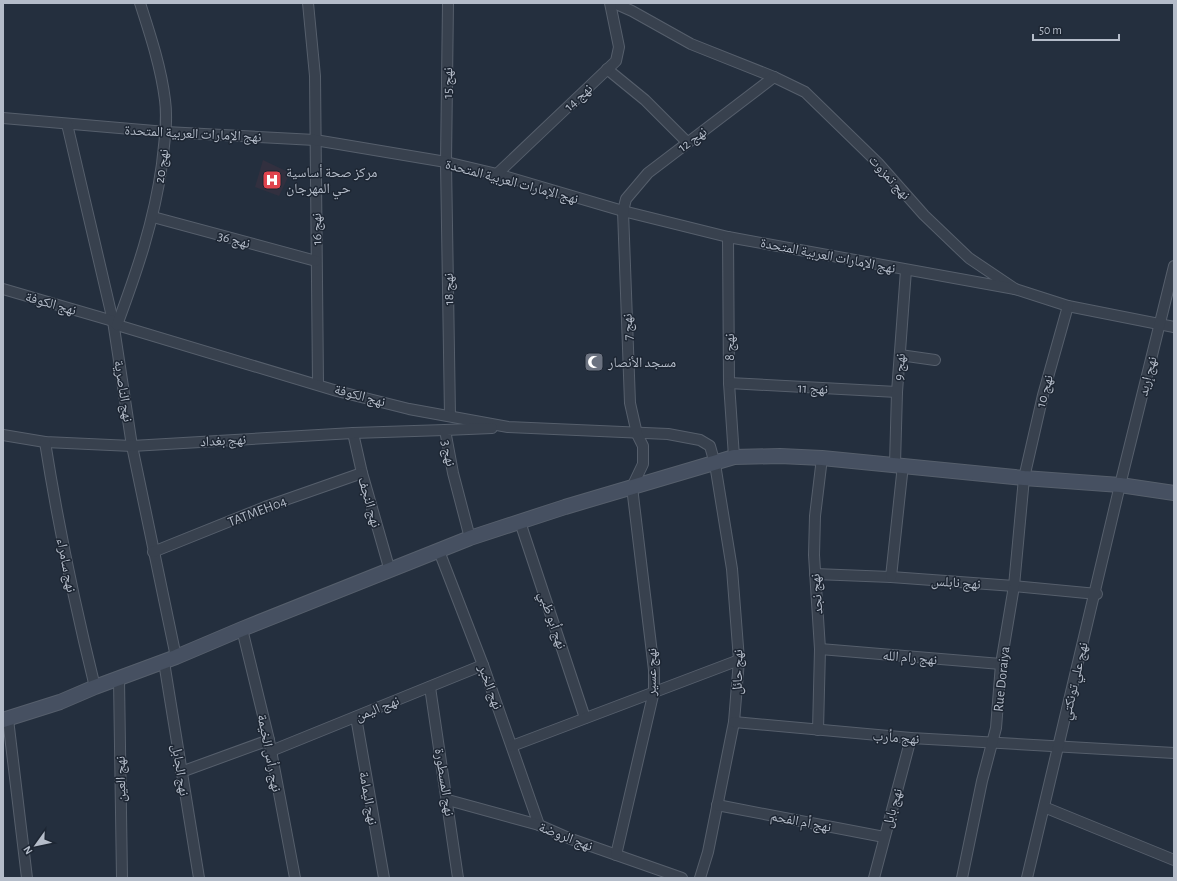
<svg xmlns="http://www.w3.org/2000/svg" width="1177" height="881" viewBox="0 0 1177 881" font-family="'Alegreya Sans','Noto Naskh Arabic',sans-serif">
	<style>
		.medical { fill: #32303f }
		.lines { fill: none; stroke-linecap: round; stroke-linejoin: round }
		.minor-casing { stroke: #565f6c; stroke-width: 12 }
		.secondary-casing { stroke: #565f6c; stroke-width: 16 }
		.minor { stroke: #38414e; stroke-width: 10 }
		.secondary { stroke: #465061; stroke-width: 14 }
		.labels { text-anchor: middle; stroke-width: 3; stroke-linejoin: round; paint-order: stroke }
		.street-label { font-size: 14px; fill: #b4bcc9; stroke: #1d2633 }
		.poi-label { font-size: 14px; fill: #b4bcc9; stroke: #1d2633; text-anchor: start }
	</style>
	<rect width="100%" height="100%" fill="#242f3e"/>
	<path class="medical" d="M263,160L290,173L279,196L255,187Z"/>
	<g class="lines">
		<defs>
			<g id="minor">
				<path d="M308,3L315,76L318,383"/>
				<path d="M448,3L446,162L450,416"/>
				<path d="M614,3L632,11L691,44L774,77L805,92L878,163L924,215L969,258L1015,289L1068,306L1174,327"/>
				<path d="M607,69L645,100L687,142"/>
				<path d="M3,118L166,132L315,140L446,162L497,174L623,211L728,237L1015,289"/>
				<path d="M67,124L113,321L132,446L176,657"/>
				<path d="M497,174L616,61L619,47L610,3"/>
				<path d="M153,217L316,261"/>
				<path d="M728,237L729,383L734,457"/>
				<path d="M3,289L113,321L117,325L337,391L409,409L508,427L668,434L700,440L710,446L715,464L732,569L739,660L734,722L708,852L700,878"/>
				<path d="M117,325C137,271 154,222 162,164C164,143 168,122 165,100C161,67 150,34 140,3"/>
				<path d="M900,355L935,360"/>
				<path d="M729,383L897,392"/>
				<path d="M353,433L362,473L390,571"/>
				<path d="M3,435L45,442L132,446L353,433L445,430"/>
				<path d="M45,442C58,524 75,606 95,687"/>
				<path d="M895,464L897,392L906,270"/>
				<path d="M520,522L585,718"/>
				<path d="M470,538L453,473L445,430L492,428"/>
				<path d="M439,551L483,665L539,825"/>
				<path d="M153,552L265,507L362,473"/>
				<path d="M815,574L891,577L1014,586L1097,594"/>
				<path d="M891,577L903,465"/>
				<path d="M242,629L269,740L295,878"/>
				<path d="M820,649L1001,664"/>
				<path d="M164,662L199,878"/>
				<path d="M119,680L122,878"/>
				<path d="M430,687L458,878"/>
				<path d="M356,717L384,878"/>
				<path d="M8,719L27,878"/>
				<path d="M734,722L911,738L1174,753"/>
				<path d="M818,730L820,649L814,555L815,516L822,458"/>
				<path d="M512,746L739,660"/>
				<path d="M271,751L483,665"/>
				<path d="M181,772L269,740"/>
				<path d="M448,800L539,825L571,839L682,878"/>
				<path d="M717,805L884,837"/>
				<path d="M1044,807L1174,860"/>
				<path d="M616,855L654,691V670L632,487L643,464V446L637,434L630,403L623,211L626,199L648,173L774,77"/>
				<path d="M874,878L911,738"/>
				<path d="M962,878L982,781L996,728L1001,664L1014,586L1024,478L1043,395L1068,306"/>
				<path d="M1027,878L1120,485L1174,266"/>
			</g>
			<path id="secondary" d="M3,720L60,702L95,687L176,657L242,629L470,538L565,507L734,457L780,456L822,458L1024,478L1120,485L1174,493"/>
		</defs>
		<use href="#minor" class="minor-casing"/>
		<use href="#secondary" class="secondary-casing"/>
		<use href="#minor" class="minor"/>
		<use href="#secondary" class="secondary"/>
	</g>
	<defs>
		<symbol id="hospital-square" viewBox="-11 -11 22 22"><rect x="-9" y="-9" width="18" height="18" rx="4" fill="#e0444e" stroke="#1d2633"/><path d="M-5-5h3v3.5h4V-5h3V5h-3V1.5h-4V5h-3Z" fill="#fff"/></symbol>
		<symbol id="mosque-square" viewBox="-11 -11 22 22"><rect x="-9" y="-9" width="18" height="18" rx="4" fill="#6b7280" stroke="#1d2633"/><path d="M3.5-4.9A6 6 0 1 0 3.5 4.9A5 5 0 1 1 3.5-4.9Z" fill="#fff"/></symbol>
	</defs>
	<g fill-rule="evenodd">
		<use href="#hospital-square" x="261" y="169" width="22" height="22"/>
		<use href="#mosque-square" x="583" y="351" width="22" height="22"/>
	</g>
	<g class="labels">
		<g class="street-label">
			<text transform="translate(447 83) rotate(-89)" y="5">نهج 15</text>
			<text transform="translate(578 97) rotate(-43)" y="5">نهج 14</text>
			<text transform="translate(193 133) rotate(3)" y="5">نهج الإمارات العربية المتحدة</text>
			<text transform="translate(692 139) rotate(-37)" y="5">نهج 12</text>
			<text transform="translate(161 166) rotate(-82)" y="5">نهج 20</text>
			<text transform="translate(890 177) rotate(48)" y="5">نهج تمزوت</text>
			<text transform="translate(512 181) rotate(15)" y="5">نهج الإمارات العربية المتحدة</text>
			<text transform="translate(316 229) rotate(-91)" y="5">نهج 16</text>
			<text transform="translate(234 239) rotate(15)" y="5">نهج 36</text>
			<text transform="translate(828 255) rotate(11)" y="5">نهج الإمارات العربية المتحدة</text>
			<text transform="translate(448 289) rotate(-91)" y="5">نهج 18</text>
			<text transform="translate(51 303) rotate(16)" y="5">نهج الكوفة</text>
			<text transform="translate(627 327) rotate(-92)" y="5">نهج 7</text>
			<text transform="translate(729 347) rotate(-90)" y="5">نهج 8</text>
			<text transform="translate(899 367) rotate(-86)" y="5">نهج 9</text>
			<text transform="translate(1147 376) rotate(-76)" y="5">نهج إربد</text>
			<text transform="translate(813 388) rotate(3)" y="5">نهج 11</text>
			<text transform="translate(124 391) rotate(81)" y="5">نهج الناصرية</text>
			<text transform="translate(1044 391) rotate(-75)" y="5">نهج 10</text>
			<text transform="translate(360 395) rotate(15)" y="5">نهج الكوفة</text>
			<text transform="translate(223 440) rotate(-3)" y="5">نهج بغداد</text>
			<text transform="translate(449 453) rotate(79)" y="5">نهج 3</text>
			<text transform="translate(370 502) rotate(74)" y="5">نهج النجف</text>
			<text transform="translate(257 511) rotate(-21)" y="5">TATMEH04</text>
			<text transform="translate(67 565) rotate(79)" y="5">نهج سامراء</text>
			<text transform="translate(956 582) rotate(4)" y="5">نهج نابلس</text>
			<text transform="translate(816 594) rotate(-94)" y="5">نهج نجد</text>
			<text transform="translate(553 620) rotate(71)" y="5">نهج أبو ظبي</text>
			<text transform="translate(910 657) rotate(5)" y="5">نهج رام الله</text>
			<text transform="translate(651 672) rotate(-89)" y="5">نهج عسير</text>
			<text transform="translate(737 672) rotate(-89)" y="5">نهج حائل</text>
			<text transform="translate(1001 679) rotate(-84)" y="5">Rue Doraiya</text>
			<text transform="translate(1074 681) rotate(-77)" y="5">نهج علي تونكتي</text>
			<text transform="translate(491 687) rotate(70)" y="5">نهج الخبر</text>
			<text transform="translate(377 708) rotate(-22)" y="5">نهج اليمن</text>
			<text transform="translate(896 737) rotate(4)" y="5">نهج مأرب</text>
			<text transform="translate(270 753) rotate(79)" y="5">نهج رأس الخيمة</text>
			<text transform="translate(181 770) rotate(81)" y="5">نهج الجابل</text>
			<text transform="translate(120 779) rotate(-91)" y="5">نهج العين</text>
			<text transform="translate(445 782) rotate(81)" y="5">نهج المسطورة</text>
			<text transform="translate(369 798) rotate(80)" y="5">نهج اليمامة</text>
			<text transform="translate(892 808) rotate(-74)" y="5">نهج بابل</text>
			<text transform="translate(801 821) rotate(11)" y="5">نهج أم الفحم</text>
			<text transform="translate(566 836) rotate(21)" y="5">نهج الروضة</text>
		</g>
		<g class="poi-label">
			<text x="286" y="177">مركز صحة أساسية<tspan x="286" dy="16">حي المهرجان</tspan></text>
			<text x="608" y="367">مسجد الأنصار</text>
		</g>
	</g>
	<rect width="1177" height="881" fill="none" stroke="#b4bcc9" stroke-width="8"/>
	<g transform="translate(36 845) rotate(237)" stroke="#1d2633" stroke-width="3" paint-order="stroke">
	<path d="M0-3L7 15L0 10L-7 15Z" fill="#b4bcc9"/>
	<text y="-6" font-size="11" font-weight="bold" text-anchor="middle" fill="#b4bcc9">N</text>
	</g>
	<path d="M1033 34v6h86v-6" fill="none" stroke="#b4bcc9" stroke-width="2"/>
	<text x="1039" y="34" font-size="12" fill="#b4bcc9" stroke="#1d2633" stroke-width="3" paint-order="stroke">50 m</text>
</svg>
